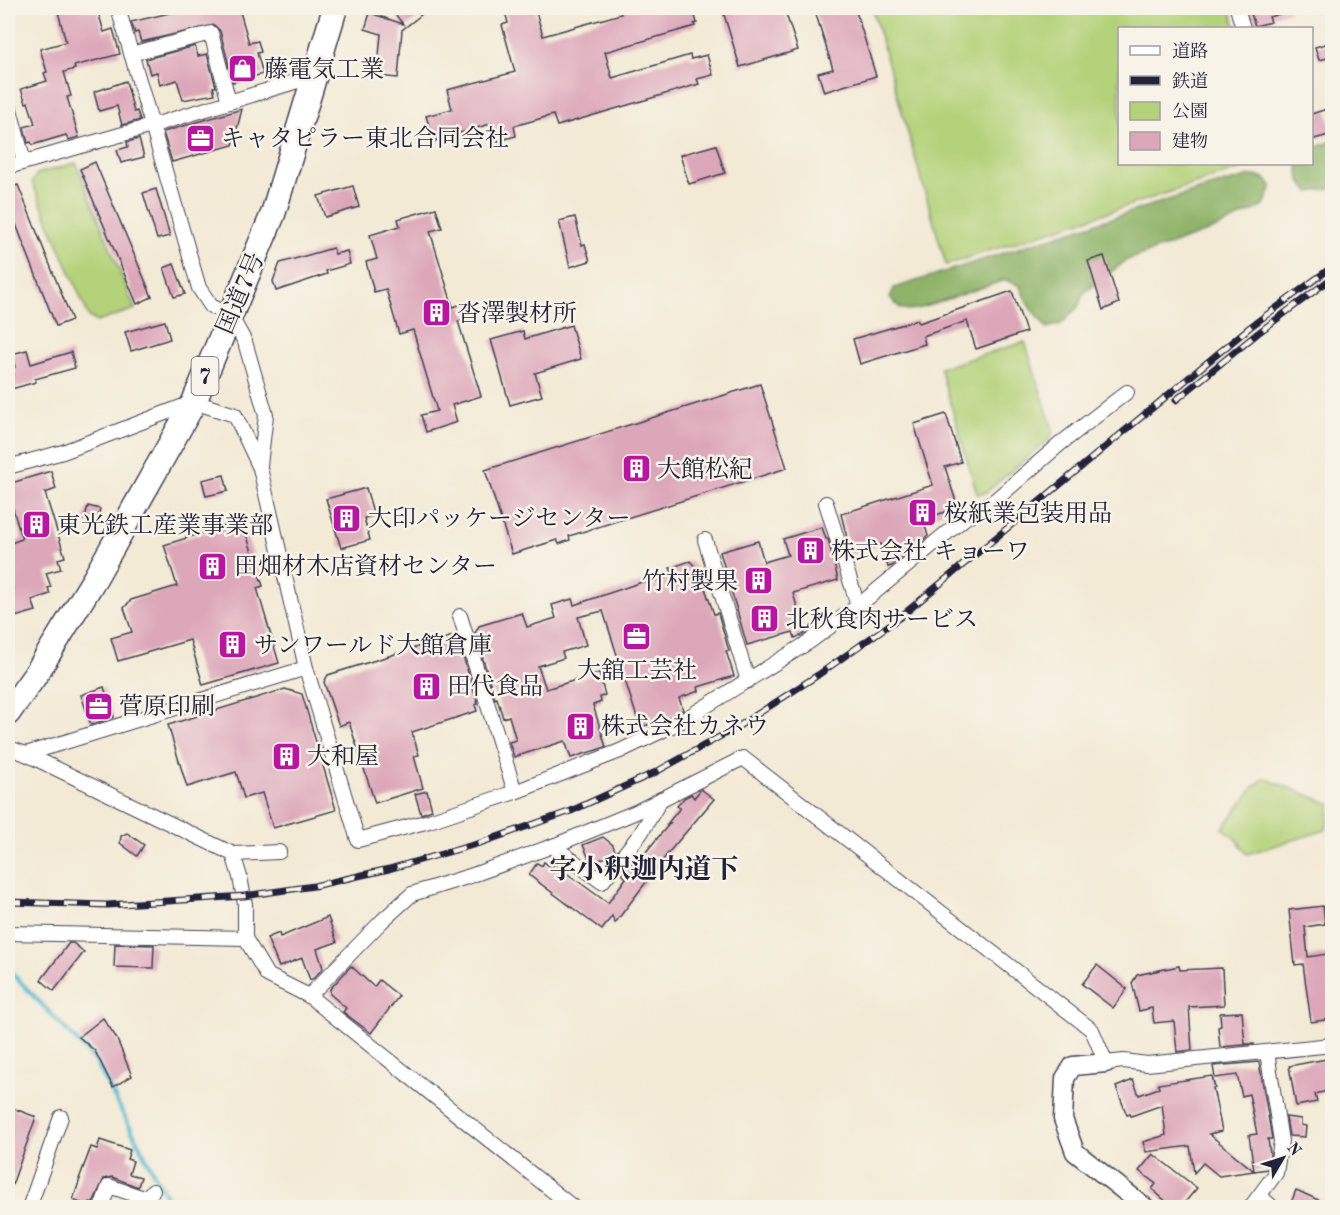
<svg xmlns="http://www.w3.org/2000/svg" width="1340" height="1215" viewBox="0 0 1340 1215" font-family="'Old Standard TT','Noto Serif JP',serif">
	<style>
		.green { fill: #b4d279; stroke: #6b7a5a; stroke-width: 1.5 }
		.forest { fill: #8fb469; stroke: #586b52; stroke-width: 1.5 }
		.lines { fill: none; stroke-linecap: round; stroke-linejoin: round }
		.stream { stroke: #52b8d0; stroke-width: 4.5 }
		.building { fill: #dda7ba }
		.street-casing { stroke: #414052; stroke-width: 16 }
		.secondary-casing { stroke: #414052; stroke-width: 21 }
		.highway-casing { stroke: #414052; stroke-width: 27 }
		.street { stroke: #fff; stroke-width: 14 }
		.secondary { stroke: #fff; stroke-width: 18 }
		.highway { stroke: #fff; stroke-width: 24 }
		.rail-casing { stroke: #22223b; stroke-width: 7 }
		.rail { stroke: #f7f3e8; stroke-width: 4.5; stroke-dasharray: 14; stroke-linecap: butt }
		.labels { text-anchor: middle; stroke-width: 5; stroke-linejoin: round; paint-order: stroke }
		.shield { fill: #f7f3e8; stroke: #62616f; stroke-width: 1.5 }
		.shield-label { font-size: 22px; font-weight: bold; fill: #22223b }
		.poi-label { font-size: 24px; fill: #22223b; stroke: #f7f3e8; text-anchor: start }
		.street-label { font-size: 24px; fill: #22223b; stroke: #f7f3e8 }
		.quarter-label { font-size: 27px; font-weight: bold; fill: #22223b; stroke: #f7f3e8 }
	</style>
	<rect width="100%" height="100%" fill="#f7f3e8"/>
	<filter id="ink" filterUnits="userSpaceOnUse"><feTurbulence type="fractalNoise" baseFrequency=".0167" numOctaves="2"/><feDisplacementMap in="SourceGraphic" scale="12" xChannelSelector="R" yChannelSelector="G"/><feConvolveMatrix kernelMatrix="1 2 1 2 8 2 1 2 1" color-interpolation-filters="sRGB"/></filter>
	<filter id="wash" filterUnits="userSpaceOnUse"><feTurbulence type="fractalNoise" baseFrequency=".008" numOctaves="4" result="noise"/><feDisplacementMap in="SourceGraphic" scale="24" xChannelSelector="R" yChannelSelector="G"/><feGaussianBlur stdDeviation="1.35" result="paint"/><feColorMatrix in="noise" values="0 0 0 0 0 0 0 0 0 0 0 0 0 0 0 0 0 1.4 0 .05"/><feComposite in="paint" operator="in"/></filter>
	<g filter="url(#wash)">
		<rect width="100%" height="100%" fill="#f3ead5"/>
		<g class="green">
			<path d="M872,8H1230L1236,28H1120V164H1256L946,265Z"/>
			<path d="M76,163L135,309L97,322L89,317L32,182L37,174Z"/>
			<path d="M1025,342L1053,430L1051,438L985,493L977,494L940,368Z"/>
			<path d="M1264,778L1331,804L1326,830L1247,854L1238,841L1223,828L1253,788Z"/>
		</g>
		<g class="forest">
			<path d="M1332,141V188L1310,192L1301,183L1297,164H1312V149Z"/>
			<path d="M1251,176L1263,177L1272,186L1264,206L1212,230L1127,260L1084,293L1078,307L1061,324L1047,328L1029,306L1019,285L1005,280L918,309C902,311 900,310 890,297L894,288L1202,189Z"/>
		</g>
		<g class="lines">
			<path class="stream" d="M8,969L95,1060L172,1208"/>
		</g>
		<g id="blocks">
			<g class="building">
				<path d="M57,8H97L104,32L113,29L120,54L74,66L75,69L64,72L71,96L67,97L79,137L68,140L66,135L32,145L31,142L28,143L24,127L35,124L28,102L26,103L21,89L47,81L44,73L47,72L40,49L66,42Z"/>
				<path d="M191,8H239L249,43L258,41L261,52L257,53L263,74L233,82L220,31L214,25L141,42L138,32L135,33L131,22Z"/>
				<path d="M390,8H415L421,15L402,30L398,78L377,76L381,34L365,29L370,13L403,24Z"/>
				<path d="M504,8H535L543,36L621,14L620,8H693L697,23L694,24L695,26L605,52L612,78L690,55L691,59L707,55L713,75L697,79L699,84L557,126L553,115L514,126L516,136L498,141L493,123L434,141L426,116L452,109L447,90L515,72L502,25L508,23Z"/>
				<path d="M722,8H784L798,50L740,67Z"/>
				<path d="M814,8H855L876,76L824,92L818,73L833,69Z"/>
				<path d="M1249,8H1289L1290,11L1269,17L1271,22L1255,26Z"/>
				<path d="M1329,43L1332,57L1319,60L1315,47Z"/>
				<path d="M195,46L198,56L207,54L216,87H213L215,94L183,100L177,80L160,85L157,72L150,74L146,59Z"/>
				<path d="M126,81L134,112L137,111L140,120L122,125L117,106L99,111L94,92Z"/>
				<path d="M242,109L233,145L172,162L163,132Z"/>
				<path d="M1327,109L1332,134L1311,140V114Z"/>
				<path d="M139,139L144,157L121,163L117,150L128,147L127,142Z"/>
				<path d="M716,145L725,173L689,184L680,155Z"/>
				<path d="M95,162L152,297L137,304L80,169Z"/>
				<path d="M18,185L72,320L56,326L8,204V189Z"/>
				<path d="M353,186L359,207L325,217L318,196Z"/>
				<path d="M156,189L170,236L157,239L143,193Z"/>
				<path d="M436,208L442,228L430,231L453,307L462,304L467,318L458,321L481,396L452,405L457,422L426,432L421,415L437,411L413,330L399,334L386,289L374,292L366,262L377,259L370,235L400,226L398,219Z"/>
				<path d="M575,217L582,245L585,244L590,261L570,267L559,221Z"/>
				<path d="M333,248L335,254L347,251L350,264L326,271L327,274L276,291L273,281L280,263Z"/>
				<path d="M1104,256L1119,303L1103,310L1088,261Z"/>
				<path d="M174,264L185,294L174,297L164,268Z"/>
				<path d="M1012,291L1026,332L976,349L967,321L923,336L925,344L860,364L853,339L917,320L919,323Z"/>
				<path d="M165,321L170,339L131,351L125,332Z"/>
				<path d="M571,325L581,359L535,373L542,396L510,405L491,340L523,331L525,339Z"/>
				<path d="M27,350L31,364L71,352L75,368L35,379L36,382L8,390V376L14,375L12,368L15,367L12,354Z"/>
				<path d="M760,384L787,468L569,536L570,540L559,544L557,540L512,554L485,470Z"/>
				<path d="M946,414L961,462L945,467L958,508L923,519L928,536L892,566L888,567L881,544L851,554L841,514L933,485L914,424Z"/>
				<path d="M51,471L56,489L45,493L65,557L58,559L61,569L46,573L51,587L48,588L50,594L32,600L36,611L8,619V591L13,590L8,572V544L22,539L8,492V484Z"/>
				<path d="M224,475L228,491L206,496L202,480Z"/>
				<path d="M366,488L374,516L364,518L370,540L341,548L326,499Z"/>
				<path d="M88,506L100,509L97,523L84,520Z"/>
				<path d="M242,521L263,586L257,588L279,663L203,685L190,640L118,661L111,638L132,632L124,608L131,600L177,586L164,545Z"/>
				<path d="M822,527L826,539H828L838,580L793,593L805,634L795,638L793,632L747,645L720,552L758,541L764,562L788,555L783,539Z"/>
				<path d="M690,561L699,571L714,614L718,613L729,651H726L734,676L698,687L699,691L679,698L683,710L661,721L640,727L603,611L578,617L586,645L562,652L564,658L538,666L546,689L599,673L605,695L600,697L601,702L593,705L606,747L571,758L565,741L514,757L509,742L516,740L509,716L503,718L497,698L495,699L475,633L479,626L522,613L527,627L556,618L552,605L572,599L574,605L645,581L646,584L673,575L670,568Z"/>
				<path d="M453,636L460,656L462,653L478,704L475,705L477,711L412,732L419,755L414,756L423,788L375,803L349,722L339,726L324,682L328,675Z"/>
				<path d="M104,687L114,717L91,725L81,695Z"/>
				<path d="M285,689L302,694L336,810L273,828L262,793L244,798L236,772L187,787L168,725Z"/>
				<path d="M701,789L714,799L669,852L615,923L612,916L602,930L529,875L537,863L542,866L544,862L552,868L554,864L608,903L626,878L622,874L633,860L635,865L670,823L667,824L680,808L677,806L684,798L691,794L694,798Z"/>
				<path d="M427,791L432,810L421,814L415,794Z"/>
				<path d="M127,833L144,845L137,856L120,843L121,836Z"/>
				<path d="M603,837L613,845L615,851L612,855L591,863L583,845Z"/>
				<path d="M1323,906L1325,924L1305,927L1308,957L1327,954L1332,1019L1311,1022L1303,964L1295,965L1289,910Z"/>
				<path d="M328,917L337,942L317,949L323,968L314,978L310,980L302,958L279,967L267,938L279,933L280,937Z"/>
				<path d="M69,943H73L84,952L54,991L41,980Z"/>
				<path d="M115,944L154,945L153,968L114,967Z"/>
				<path d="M1097,965L1127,989L1113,1008L1082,984Z"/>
				<path d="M351,966L374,987L379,980L399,996L371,1033L343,1012L346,1008L330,994V989Z"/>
				<path d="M1179,966L1180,970L1222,968L1224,1005L1189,1007L1192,1050L1177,1052L1174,1021L1154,1023L1152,1008L1139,1011L1132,983L1137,975Z"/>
				<path d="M1242,1012L1245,1044H1255L1220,1047L1218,1027L1221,1026L1220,1013Z"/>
				<path d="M103,1018L116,1037L132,1076L113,1087L95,1051L79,1037Z"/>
				<path d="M1332,1058V1090L1315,1094L1317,1102L1296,1106L1289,1066Z"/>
				<path d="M1259,1062L1272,1139H1268L1270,1154L1268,1169L1254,1171L1249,1135L1257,1134L1249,1094L1242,1096L1237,1075L1215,1078L1213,1066Z"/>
				<path d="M1212,1076L1215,1088H1213L1222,1131L1209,1134L1254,1171L1219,1176L1203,1163L1194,1173L1190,1146L1146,1152L1143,1142L1166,1135L1162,1105L1131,1116L1130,1114L1127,1115L1116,1087L1133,1080L1139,1095L1159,1088L1158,1084Z"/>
				<path d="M10,1107L36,1117L10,1191H8V1114Z"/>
				<path d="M1286,1117L1301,1119V1125L1306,1126L1305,1137L1289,1136Z"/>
				<path d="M100,1140L130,1150L127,1159L133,1161L129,1174L141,1177L138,1187L112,1177L104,1179L93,1203L90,1202L88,1206L73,1200L80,1179H79L91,1147L97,1149Z"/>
				<path d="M1153,1154L1197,1188L1180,1208H1176L1171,1203L1170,1205L1152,1189L1156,1184L1139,1171Z"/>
				<path d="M1296,1190L1332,1206V1208H1289Z"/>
			</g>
		</g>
	</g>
	<g filter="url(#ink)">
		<use href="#blocks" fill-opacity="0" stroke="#414052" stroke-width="1.5"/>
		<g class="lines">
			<defs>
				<g id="street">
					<path d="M118,8L199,288L211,306L230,315L245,342L266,415L260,465"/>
					<path d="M1237,8L1243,28"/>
					<path d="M131,54L211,33L229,102"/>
					<path d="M8,102L24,162"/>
					<path d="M8,167L151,126L314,76"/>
					<path d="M8,467L63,452L194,402L235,415L260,468L306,668L358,840L429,821L515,792L620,751L682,721L809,642L858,606L966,517L994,501L1060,444L1127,392"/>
					<path d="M826,503L858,606"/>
					<path d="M705,540L748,681"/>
					<path d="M460,616L515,792"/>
					<path d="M12,749L26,754L233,854L279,852"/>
					<path d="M26,754L306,668"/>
					<path d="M553,846L602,882L641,833L661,799"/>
					<path d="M233,854L240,877L245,904V938L267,975L309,996L574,1208"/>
					<path d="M8,933L245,938"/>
					<path d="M309,996L382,921L412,894L470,876L558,844L636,812L743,758L1092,1030L1106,1063L1124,1061L1147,1064L1332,1045"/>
					<path d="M1260,1196L1273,1208"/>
					<path d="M29,1208L61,1117"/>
					<path d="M101,1208L109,1186L144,1198L153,1191"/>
					<path d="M1250,1208L1276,1173L1281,1141L1267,1052"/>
				</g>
				<path id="secondary" d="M1106,1063L1073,1066L1065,1078L1063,1119L1075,1152L1146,1208"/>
				<path id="highway" d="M8,713L36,674L95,578L194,402L273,214L335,8"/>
			</defs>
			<use href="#street" class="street-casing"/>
			<use href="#secondary" class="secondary-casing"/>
			<use href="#highway" class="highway-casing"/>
			<use href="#street" class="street"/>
			<use href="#secondary" class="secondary"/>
			<use href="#highway" class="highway"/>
			<defs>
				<g id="rail">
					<path d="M1176,400L1258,333L1332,278"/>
					<path d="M8,902L107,905L244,896L314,886L389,869L480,843L571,811L656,772L739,726L818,675L899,618L1250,327L1332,267"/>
				</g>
			</defs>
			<use href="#rail" class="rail-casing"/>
			<use href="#rail" class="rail"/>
		</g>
	</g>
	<defs>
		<symbol id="shop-square" viewBox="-11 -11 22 22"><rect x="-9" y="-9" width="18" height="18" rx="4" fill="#b5179e" stroke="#f7f3e8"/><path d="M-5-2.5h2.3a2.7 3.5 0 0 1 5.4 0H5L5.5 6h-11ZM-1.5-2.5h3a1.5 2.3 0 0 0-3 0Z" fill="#fff"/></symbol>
		<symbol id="office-square" viewBox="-11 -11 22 22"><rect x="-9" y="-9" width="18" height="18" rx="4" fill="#b5179e" stroke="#f7f3e8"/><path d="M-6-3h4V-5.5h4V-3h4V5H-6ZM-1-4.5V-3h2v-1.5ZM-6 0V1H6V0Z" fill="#fff"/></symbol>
		<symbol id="building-square" viewBox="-11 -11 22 22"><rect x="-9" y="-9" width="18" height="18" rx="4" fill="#b5179e" stroke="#f7f3e8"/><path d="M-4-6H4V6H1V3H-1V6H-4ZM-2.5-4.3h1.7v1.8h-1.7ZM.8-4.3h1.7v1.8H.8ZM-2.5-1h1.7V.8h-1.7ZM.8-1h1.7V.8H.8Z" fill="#fff"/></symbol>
	</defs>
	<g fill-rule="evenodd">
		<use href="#shop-square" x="226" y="52" width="33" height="33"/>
		<use href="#office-square" x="184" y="122" width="33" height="33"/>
		<use href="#building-square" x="420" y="296" width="33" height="33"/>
		<use href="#building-square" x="620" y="452" width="33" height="33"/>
		<use href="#building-square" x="906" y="496" width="33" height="33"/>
		<use href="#building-square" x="330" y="502" width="33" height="33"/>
		<use href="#building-square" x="20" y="508" width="33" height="33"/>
		<use href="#building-square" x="794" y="534" width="33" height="33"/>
		<use href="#building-square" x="196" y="550" width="33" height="33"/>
		<use href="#building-square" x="742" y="564" width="33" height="33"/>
		<use href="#building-square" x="748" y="602" width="33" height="33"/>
		<use href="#office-square" x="620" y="620" width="33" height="33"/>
		<use href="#building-square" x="216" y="628" width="33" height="33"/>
		<use href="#building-square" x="410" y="670" width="33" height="33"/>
		<use href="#office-square" x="82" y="690" width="33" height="33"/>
		<use href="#building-square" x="564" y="710" width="33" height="33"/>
		<use href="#building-square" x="270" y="740" width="33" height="33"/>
	</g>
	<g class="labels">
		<rect class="shield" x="191.5" y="357" width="27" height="38" rx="4.5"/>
		<g class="shield-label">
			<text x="205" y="384">7</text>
		</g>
		<g class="poi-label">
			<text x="264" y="77">藤電気工業</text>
			<text x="221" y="146">キャタピラー東北合同会社</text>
			<text x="457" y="321">沓澤製材所</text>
			<text x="657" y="477">大館松紀</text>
			<text x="944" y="521">桜紙業包装用品</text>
			<text x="368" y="526">大印パッケージセンター</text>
			<text x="57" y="533">東光鉄工産業事業部</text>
			<text x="831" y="559">株式会社 キョーワ</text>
			<text x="234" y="574">田畑材木店資材センター</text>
			<text x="738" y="589" text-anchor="end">竹村製果</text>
			<text x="786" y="627">北秋食肉サービス</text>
			<text x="254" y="653">サンワールド大館倉庫</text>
			<text x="637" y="678" text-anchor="middle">大舘工芸社</text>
			<text x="447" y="694">田代食品</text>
			<text x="119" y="714">菅原印刷</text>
			<text x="601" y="734">株式会社カネウ</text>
			<text x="307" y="764">大和屋</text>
		</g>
		<g class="street-label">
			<text transform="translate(240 293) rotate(-67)" y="8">国道7号</text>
		</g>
		<g class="quarter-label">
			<text x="644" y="878">字小釈迦内道下</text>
		</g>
	</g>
	<rect width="1340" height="1215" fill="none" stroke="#f7f3e8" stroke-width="30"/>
	<rect x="1118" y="27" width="195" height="138" fill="#f7f3e8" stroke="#a29fa3" stroke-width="1.5"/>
	<rect x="1130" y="46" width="30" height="9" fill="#ffffff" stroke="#a29fa3" stroke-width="1.5"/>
	<text x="1172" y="57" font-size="18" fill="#22223b">道路</text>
	<rect x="1130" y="76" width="30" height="9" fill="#22223b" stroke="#a29fa3" stroke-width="1.5"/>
	<text x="1172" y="87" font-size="18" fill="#22223b">鉄道</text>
	<rect x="1130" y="102" width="30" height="18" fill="#b4d279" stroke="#a29fa3" stroke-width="1.5"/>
	<text x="1172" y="117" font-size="18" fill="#22223b">公園</text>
	<rect x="1130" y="132" width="30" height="18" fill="#dda7ba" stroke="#a29fa3" stroke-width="1.5"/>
	<text x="1172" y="147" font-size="18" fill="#22223b">建物</text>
	<g transform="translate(1283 1158) rotate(51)" stroke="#f7f3e8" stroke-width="4.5" paint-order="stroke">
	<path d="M0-4.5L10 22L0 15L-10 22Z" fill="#22223b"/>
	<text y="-9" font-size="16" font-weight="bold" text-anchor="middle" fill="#22223b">N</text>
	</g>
</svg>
